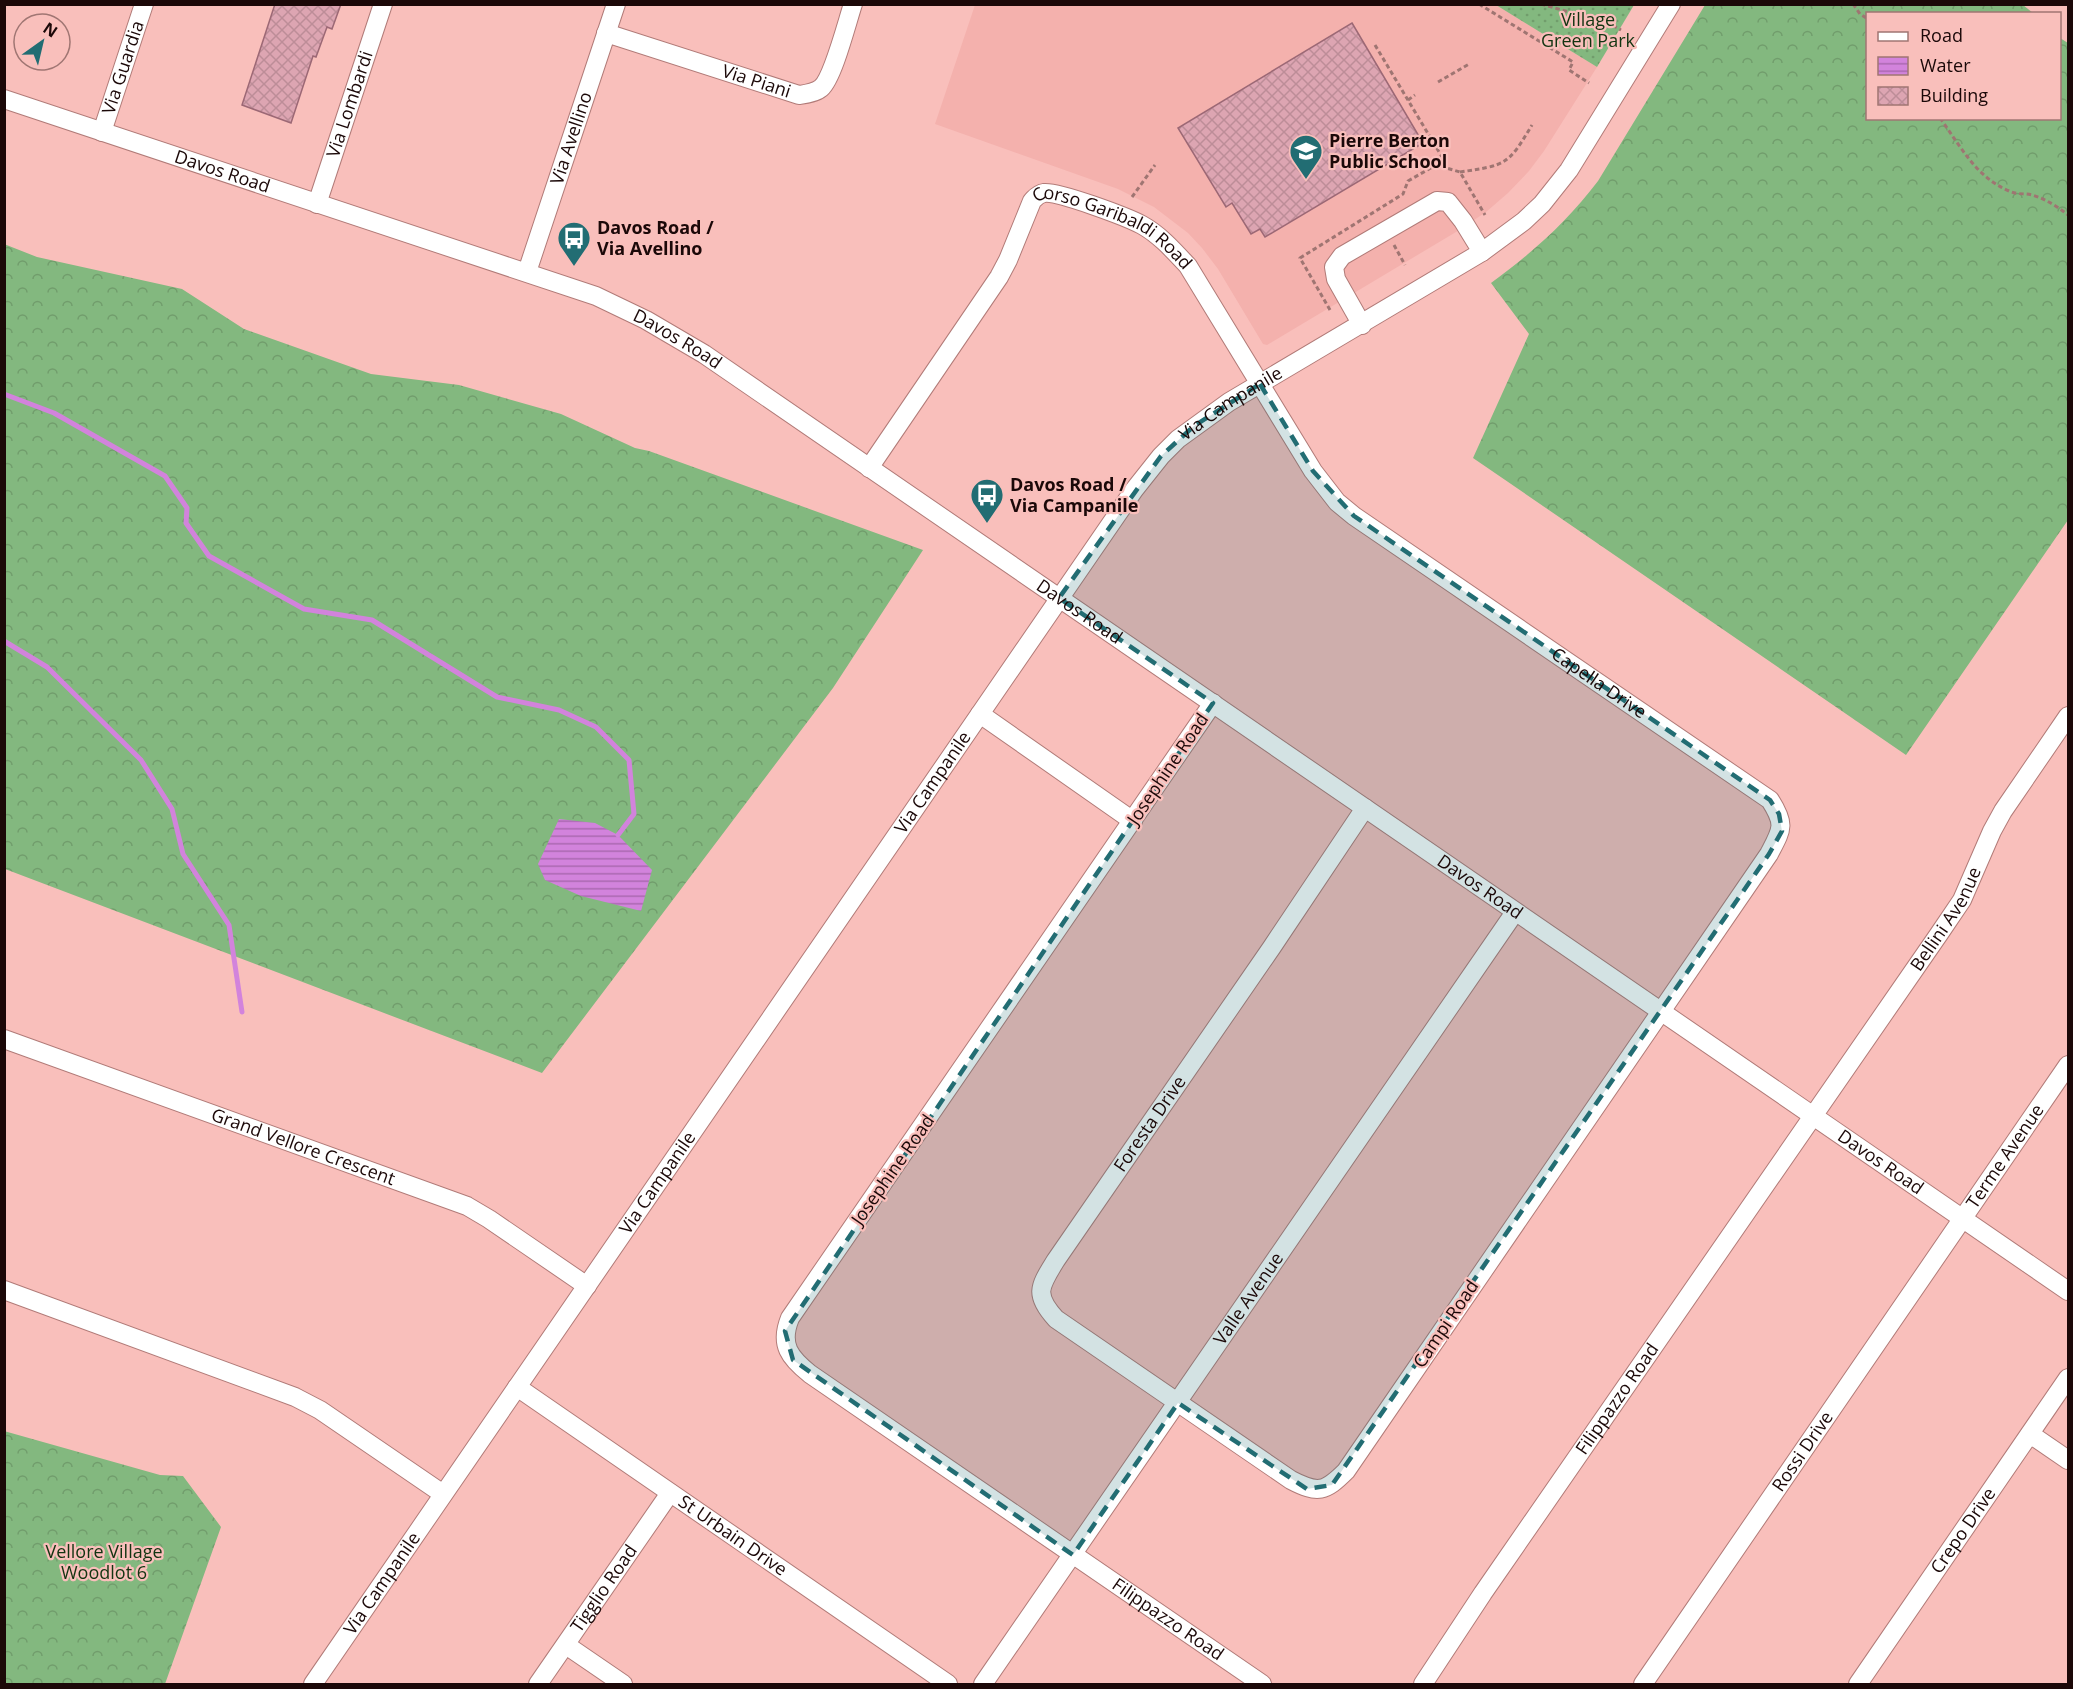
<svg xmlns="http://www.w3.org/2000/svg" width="2073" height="1689" viewBox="0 0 2073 1689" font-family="'Open Sans',sans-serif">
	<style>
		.built { fill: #f4b1ad }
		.forest { fill: url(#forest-crowns) }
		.park { fill: url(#park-dots) }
		.water { fill: url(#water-rules) }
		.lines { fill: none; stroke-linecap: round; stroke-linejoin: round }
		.stream { stroke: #d283dc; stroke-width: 5 }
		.building { fill: url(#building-cross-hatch); stroke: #9c6875; stroke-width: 1.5 }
		.minor-casing { stroke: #b17b78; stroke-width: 20 }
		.path { stroke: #9f7572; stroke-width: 3; stroke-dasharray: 4.5 3; stroke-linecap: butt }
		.minor { stroke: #fff; stroke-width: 18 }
		.marked { fill: #226d73; fill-opacity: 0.2; stroke: #226d73; stroke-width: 4.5; stroke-dasharray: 12 8; stroke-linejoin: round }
		.labels { text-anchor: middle; stroke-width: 4.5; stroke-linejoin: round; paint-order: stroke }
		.park-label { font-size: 18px; fill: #123411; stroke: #f9bfbb }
		.street-label { font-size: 18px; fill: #1b0808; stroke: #f9bfbb }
		.poi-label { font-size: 18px; font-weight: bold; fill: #1b0808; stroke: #f9bfbb; text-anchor: start }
	</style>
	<defs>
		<pattern id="forest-crowns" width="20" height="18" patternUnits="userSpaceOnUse" patternTransform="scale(1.5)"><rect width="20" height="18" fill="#83b87f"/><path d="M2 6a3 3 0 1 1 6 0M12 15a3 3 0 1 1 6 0" fill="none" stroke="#719d6c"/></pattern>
		<pattern id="park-dots" width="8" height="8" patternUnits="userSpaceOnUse" patternTransform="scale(1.5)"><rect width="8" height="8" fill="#83b87f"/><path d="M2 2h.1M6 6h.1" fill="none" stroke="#719d6c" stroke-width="1.8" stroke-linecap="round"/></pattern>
		<pattern id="water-rules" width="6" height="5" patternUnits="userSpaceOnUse" patternTransform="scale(1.5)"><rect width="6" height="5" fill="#d283dc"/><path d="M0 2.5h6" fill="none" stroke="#aa69b0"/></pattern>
		<pattern id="building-cross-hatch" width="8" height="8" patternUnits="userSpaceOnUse" patternTransform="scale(1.5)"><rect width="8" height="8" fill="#dda5b2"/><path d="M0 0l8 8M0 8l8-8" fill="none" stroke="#bd8d98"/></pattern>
	</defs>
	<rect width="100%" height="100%" fill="#f9bfbb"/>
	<path class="built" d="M975,5H1496L1597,67L1544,151L1529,171L1508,193L1486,212L1456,232L1267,345L1263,344L1218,269L1202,248L1188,233L1154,207L1118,189L935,124Z"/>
	<g class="forest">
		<path d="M2023,5L2033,13L1868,14V118H2060V38L2068,43V520L1906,755L1473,458L1529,334L1491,283C1532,253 1567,222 1598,181L1705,5Z"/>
		<path d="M4,244L37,257L182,289L244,329L371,374L459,385L561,414L635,448L649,451L923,550L833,688L542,1073L5,869Z"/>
		<path d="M4,1431L160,1475L183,1476L221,1527L165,1684H5Z"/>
	</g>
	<path class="park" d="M1496,5H1634L1597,67Z"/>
	<path class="water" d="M559,819L595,823L618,835L652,870L641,911L581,896L545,880L538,864Z"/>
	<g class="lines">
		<g class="stream">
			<path d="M4,394L54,413L165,476L187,508L186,523L209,556L304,609L372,620L497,697L559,710L596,727L629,760L634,814L618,835"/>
			<path d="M4,641L47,667L141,760L172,809L183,854L229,925L242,1012"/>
		</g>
	</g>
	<g class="building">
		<path d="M275,4H341L332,29L327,27L316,57L313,56L291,123L242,105Z"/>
		<path d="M1352,23L1423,143L1265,237L1260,229L1251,234L1232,203L1226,207L1178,128Z"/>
	</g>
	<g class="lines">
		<defs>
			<g id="minor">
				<path id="s1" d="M606,33L799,95C806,94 815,93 821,88C833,78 847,22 853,4"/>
				<path id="s2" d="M4,99L596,296L646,320L704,354L2068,1291"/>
				<path id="s3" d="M102,132L144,4"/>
				<path id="s4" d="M317,204L383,4"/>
				<path id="s5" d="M527,272L616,4"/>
				<path d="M1362,325L1336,279L1334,267L1342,256L1437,201L1448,202L1463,221L1482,252"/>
				<path id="s6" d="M869,468L999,277L1008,260L1032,201C1036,197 1038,194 1044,193C1058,191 1127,217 1142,225C1160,235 1174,251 1188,266L1313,471L1337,502L1354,516L1770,800C1786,825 1782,829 1769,854L1346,1471C1325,1492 1318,1494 1291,1480L1056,1319C1033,1294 1040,1286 1056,1260L1272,947L1365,808"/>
				<path id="s7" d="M1213,703L790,1318C779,1345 790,1358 810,1374L1262,1684"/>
				<path d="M980,714L1133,821"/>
				<path id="s8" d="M4,1039L467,1206L489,1219L587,1286"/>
				<path d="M4,1290L295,1397L320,1410L443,1494"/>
				<path id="s9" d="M517,1387L948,1684"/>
				<path d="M2030,1434L2068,1460"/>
				<path d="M566,1645L623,1684"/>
				<path id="s10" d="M313,1684L1134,490L1161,456L1178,439L1229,402L1482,252L1524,221L1542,204L1569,170L1671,4"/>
				<path id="s11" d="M538,1684L670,1493"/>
				<path id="s12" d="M983,1684L1515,912"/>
				<path id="s13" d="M1423,1684L1483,1593L1939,934L1962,900L1992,831L2003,811L2068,716"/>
				<path id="s14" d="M1643,1684L2068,1065"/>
				<path id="s15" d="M1858,1684L2068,1378"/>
			</g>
		</defs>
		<use href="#minor" class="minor-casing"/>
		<g class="path">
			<path d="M1479,4L1573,62L1569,70L1589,83"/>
			<path d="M1541,4L1610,24L1621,30"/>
			<path d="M1853,4L1860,14L1868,19"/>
			<path d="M1375,45L1448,167"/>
			<path d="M1438,82L1469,64"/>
			<path d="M1408,100L1415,95"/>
			<path d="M1940,118C1961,147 1976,177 2009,191C2017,195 2025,193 2032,195C2046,199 2058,207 2068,215"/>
			<path d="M1460,172C1507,165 1508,165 1532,125"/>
			<path d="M1132,197L1155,165"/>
			<path d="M1394,245L1405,265"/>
			<path d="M1330,310L1300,258L1403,194L1408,181L1436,165L1460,172L1485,215"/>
		</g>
		<use href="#minor" class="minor"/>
	</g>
	<path class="marked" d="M1260,384L1313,471L1354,516L1770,800L1779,814L1782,831L1769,854L1332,1485L1307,1489L1178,1403L1073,1555L793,1360L785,1331L1213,703L1059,598L1161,456L1194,426Z"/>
	<defs>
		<symbol id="school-pin" viewBox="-11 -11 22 30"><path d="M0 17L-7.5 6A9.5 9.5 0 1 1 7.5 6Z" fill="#226d73" stroke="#f9bfbb"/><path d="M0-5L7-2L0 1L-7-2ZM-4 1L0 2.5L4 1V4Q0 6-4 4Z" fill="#fff"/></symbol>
		<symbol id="bus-pin" viewBox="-11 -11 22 30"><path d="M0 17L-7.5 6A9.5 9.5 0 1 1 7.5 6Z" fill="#226d73" stroke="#f9bfbb"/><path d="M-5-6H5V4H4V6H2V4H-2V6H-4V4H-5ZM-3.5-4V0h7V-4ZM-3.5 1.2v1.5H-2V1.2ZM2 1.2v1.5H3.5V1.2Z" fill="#fff"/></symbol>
	</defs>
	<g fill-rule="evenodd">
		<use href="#school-pin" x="1287" y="132" width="38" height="52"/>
		<use href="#bus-pin" x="555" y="219" width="38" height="52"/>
		<use href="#bus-pin" x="968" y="476" width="38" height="52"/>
	</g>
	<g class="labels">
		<g class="park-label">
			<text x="1588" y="26">Village<tspan x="1588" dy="21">Green Park</tspan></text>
			<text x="104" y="1558">Vellore Village<tspan x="104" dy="21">Woodlot 6</tspan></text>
		</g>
		<g class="street-label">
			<text dy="6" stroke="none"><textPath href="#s3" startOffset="68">Via Guardia</textPath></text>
			<text dy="6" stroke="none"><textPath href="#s1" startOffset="158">Via Piani</textPath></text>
			<text dy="6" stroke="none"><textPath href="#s4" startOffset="105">Via Lombardi</textPath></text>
			<text dy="6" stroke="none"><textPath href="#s5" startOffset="141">Via Avellino</textPath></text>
			<text dy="6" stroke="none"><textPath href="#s2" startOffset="230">Davos Road</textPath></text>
			<text dy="6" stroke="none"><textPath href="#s6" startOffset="406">Corso Garibaldi Road</textPath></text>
			<text dy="6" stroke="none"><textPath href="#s2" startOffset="716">Davos Road</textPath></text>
			<text dy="6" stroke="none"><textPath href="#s10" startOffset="1580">Via Campanile</textPath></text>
			<text dy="6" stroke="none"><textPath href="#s2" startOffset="1202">Davos Road</textPath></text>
			<text dy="6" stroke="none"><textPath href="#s6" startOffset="1092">Capella Drive</textPath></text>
			<text transform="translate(1168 769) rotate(-56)" y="6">Josephine Road</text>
			<text dy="6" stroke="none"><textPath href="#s10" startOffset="1094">Via Campanile</textPath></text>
			<text dy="6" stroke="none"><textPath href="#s2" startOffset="1688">Davos Road</textPath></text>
			<text dy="6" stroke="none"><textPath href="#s13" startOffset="927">Bellini Avenue</textPath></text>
			<text dy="6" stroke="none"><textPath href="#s6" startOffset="2686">Foresta Drive</textPath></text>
			<text dy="6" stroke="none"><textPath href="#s8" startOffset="318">Grand Vellore Crescent</textPath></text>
			<text dy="6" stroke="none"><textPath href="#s14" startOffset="640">Terme Avenue</textPath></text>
			<text dy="6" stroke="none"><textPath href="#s2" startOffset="2174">Davos Road</textPath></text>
			<text transform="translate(893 1170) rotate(-55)" y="6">Josephine Road</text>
			<text dy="6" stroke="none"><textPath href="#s10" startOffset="608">Via Campanile</textPath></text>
			<text dy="6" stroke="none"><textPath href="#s12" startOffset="468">Valle Avenue</textPath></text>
			<text transform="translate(1446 1324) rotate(-56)" y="6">Campi Road</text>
			<text dy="6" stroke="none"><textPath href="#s13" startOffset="345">Filippazzo Road</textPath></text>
			<text dy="6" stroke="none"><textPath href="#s14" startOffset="282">Rossi Drive</textPath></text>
			<text dy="6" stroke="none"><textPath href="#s15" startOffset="186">Crepo Drive</textPath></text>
			<text dy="6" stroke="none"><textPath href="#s9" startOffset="262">St Urbain Drive</textPath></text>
			<text dy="6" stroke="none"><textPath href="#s10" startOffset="122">Via Campanile</textPath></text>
			<text dy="6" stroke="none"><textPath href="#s11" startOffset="116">Tigglio Road</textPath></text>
			<text dy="6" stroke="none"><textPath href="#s7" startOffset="1246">Filippazzo Road</textPath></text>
		</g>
		<g class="poi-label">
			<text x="1329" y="147">Pierre Berton<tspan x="1329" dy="21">Public School</tspan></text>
			<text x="597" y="234">Davos Road /<tspan x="597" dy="21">Via Avellino</tspan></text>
			<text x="1010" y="491">Davos Road /<tspan x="1010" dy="21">Via Campanile</tspan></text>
		</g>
	</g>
	<rect width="2073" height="1689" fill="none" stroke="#1b0808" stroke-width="12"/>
	<rect x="1866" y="12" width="195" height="108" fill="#f9bfbb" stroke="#a07673" stroke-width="1.5"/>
	<rect x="1878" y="32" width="30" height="9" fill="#ffffff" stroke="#a07673" stroke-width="1.5"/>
	<text x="1920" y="42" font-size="18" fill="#1b0808">Road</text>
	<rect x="1878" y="57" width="30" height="18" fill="url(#water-rules)" stroke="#a07673" stroke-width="1.5"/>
	<text x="1920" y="72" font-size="18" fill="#1b0808">Water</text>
	<rect x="1878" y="87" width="30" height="18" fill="url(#building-cross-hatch)" stroke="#a07673" stroke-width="1.5"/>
	<text x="1920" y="102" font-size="18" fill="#1b0808">Building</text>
	<g transform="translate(42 42) rotate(34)"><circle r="28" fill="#f9bfbb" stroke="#a07673" stroke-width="1.5"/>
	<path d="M0-4.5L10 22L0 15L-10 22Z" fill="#226d73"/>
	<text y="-9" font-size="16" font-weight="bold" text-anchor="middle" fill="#1b0808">N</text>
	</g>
</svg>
